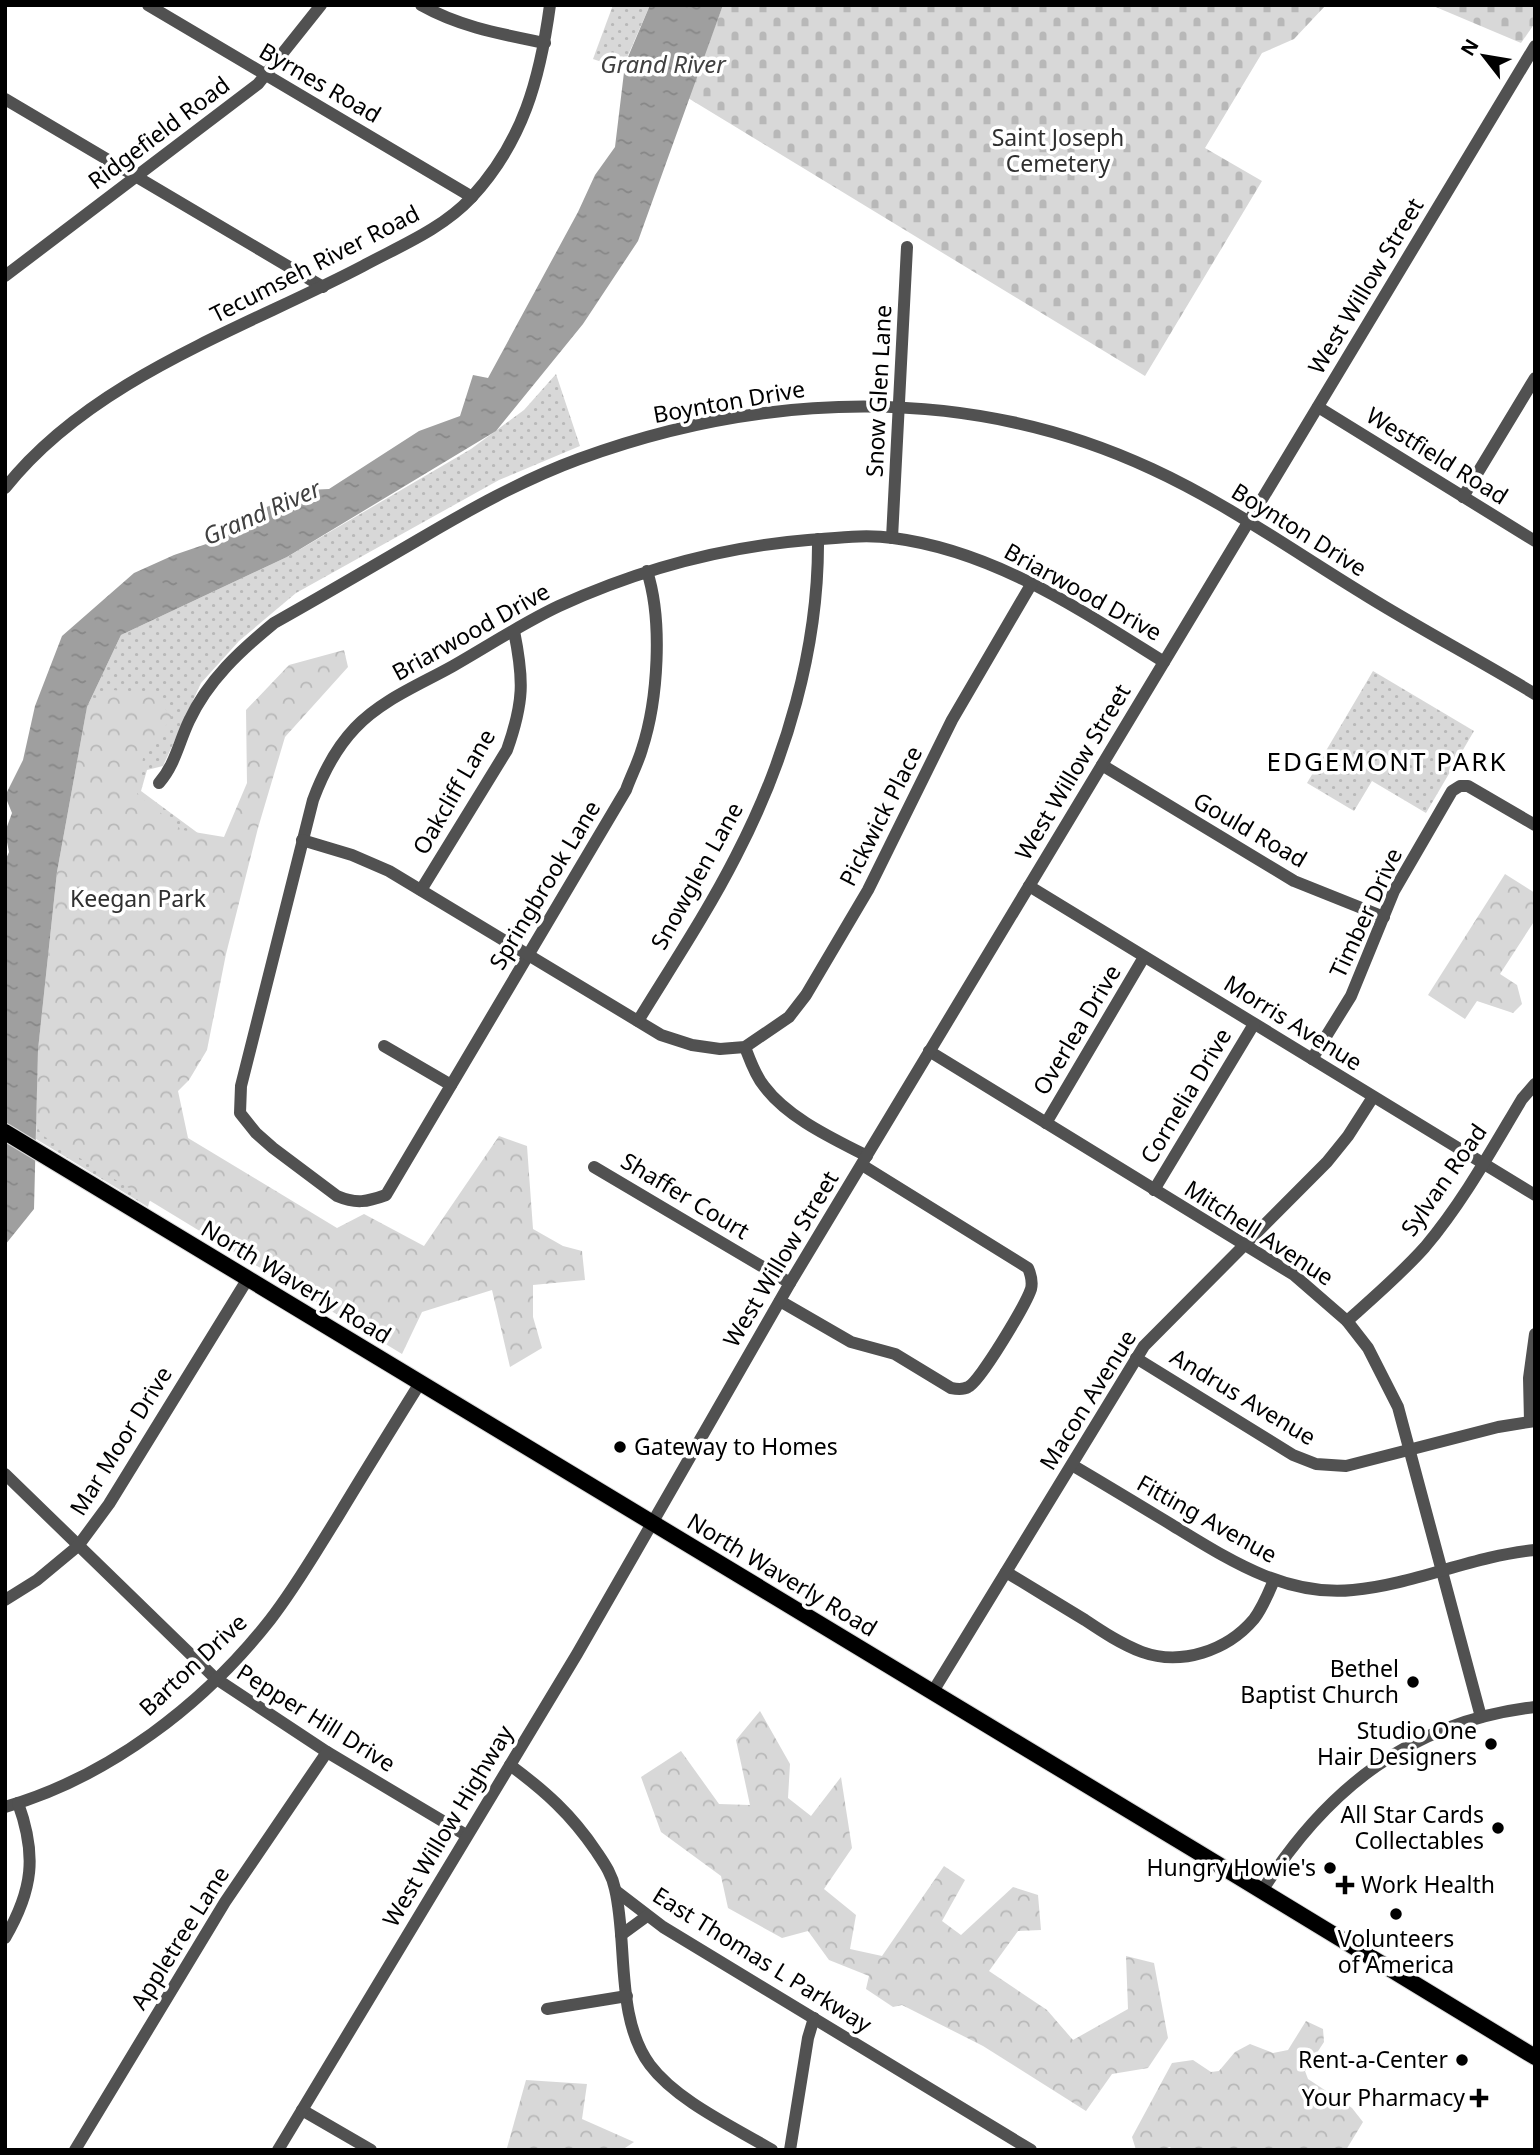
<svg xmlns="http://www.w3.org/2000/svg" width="1540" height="2155" viewBox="0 0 1540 2155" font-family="'Noto Sans',sans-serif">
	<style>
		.green { fill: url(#green-dots) }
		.forest { fill: url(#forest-crowns) }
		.cemetery { fill: url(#cemetery-stones) }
		.water { fill: url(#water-ripples) }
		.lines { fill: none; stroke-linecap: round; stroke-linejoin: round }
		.major-casing { stroke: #dbdbdb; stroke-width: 18 }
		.minor { stroke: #515151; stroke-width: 12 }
		.major { stroke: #000; stroke-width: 16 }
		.poi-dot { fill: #000; stroke: #fff; stroke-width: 2.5 }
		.labels { text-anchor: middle; stroke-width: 7; stroke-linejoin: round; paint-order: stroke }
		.street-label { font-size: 23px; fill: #000; stroke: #fff }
		.park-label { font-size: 23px; fill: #2f2f2f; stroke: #fff }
		.poi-label { font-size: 23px; fill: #000; stroke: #fff; text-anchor: end }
		.water-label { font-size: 24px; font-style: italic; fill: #404040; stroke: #fff }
		.quarter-label { font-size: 26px; letter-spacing: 2px; fill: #000; stroke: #fff }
	</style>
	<defs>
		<pattern id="green-dots" width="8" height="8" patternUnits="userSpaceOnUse" patternTransform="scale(1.75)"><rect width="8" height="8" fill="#d8d8d8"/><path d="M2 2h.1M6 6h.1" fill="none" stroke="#b8b8b8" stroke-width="1.8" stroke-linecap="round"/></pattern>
		<pattern id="forest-crowns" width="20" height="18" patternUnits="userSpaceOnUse" patternTransform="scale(1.75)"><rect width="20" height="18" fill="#d8d8d8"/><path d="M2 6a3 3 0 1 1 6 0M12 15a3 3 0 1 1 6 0" fill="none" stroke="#b8b8b8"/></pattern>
		<pattern id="cemetery-stones" width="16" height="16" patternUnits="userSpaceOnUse" patternTransform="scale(1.75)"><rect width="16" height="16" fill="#d8d8d8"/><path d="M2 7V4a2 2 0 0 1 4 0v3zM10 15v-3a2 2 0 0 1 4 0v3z" fill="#b8b8b8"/></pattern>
		<pattern id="water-ripples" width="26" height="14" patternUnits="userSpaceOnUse" patternTransform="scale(1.75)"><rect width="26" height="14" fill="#9f9f9f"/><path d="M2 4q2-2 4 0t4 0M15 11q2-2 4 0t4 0" fill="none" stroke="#878787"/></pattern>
	</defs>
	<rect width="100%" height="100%" fill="#fff"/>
	<g class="green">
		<path d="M613,5H650L622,69L593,59Z"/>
		<path d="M556,374L580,446L499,480L296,593L239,641L201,683L163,766L147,770L141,791L233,859L148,1207L36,1139L38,1050L87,707L121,635L287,557L471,449L524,410Z"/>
		<path d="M1373,671L1474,731L1426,813L1372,781L1354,811L1307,783Z"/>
	</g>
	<g class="forest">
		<path d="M344,650L348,667L285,737L258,828L226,954L207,1050L189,1080L178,1091L188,1138L337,1228L364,1214L424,1246L499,1136L527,1146L533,1229L563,1246L582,1251L585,1280L533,1285V1317L542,1348L510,1367L492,1290L422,1312L402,1354L42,1135L36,1125L38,1050L57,872L87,707L113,690L154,695L172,717L143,758L137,794L182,830L224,837L247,783L246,710L289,665Z"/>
		<path d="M1505,874L1535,893V920L1500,974L1517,985L1522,1004L1513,1013L1477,1001L1465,1019L1428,995Z"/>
		<path d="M760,1711L790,1764L788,1798L811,1816L841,1777L852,1848L824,1889L856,1915L850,1949L882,1956L944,1866L965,1880L942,1921L961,1935L1013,1887L1038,1895L1041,1930L1018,1931L989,1971L1047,2010L1073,2040L1128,2009L1126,1956L1154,1963L1168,2038L1148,2068L1112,2074L1086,2111L983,2046L902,2005L893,2007L866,1989L869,1976L829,1960L808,1931L782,1938L728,1908L721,1876L661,1832L641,1777L681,1751L719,1804L750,1805L736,1740Z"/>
		<path d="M1306,2021L1323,2029L1324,2042L1305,2071L1308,2079L1352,2108L1363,2122L1346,2150H1176L1169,2147L1166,2150H1136L1132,2137L1172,2063L1193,2060L1211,2072L1219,2071L1235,2052L1250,2044L1273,2053L1288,2050Z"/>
		<path d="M526,2080L587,2084L582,2119L634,2142L622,2150H510L507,2148Z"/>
	</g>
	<g class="cemetery">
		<path d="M723,5H1326L1294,39L1262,53L1205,148L1262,181L1145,376L688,98Z"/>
		<path d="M1431,5H1535V23L1521,43Z"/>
	</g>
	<path class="water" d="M650,5H723L638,241L583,324L496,431L287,557L121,635L87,707L57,872L38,1050L34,1209L5,1245V861L9,852L5,832L12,813L5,796L23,760L35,706L62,636L134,573L174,555L212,542L227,524L252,513L308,490L329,489L419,431L460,416L473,375L488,378L578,212L595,175L615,147L625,64Z"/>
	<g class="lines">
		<defs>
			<path id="major" d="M5,1132L1196,1851L1535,2057"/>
		</defs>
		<use href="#major" class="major-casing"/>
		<g class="minor">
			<path d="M148,5L472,197"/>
			<path d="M421,5C460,27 501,34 545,43"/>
			<path d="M5,99L323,287"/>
			<path d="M5,276L258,84L321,5"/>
			<path d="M1318,407L1535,541"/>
			<path d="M5,488C92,378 243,329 363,266C400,246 442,229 471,198C523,142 540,79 550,5"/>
			<path d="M1463,497L1535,378"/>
			<path d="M892,538L907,247"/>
			<path d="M647,571C663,621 658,700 642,749C638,763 631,776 626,790L386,1195C367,1202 356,1204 337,1196L273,1148L256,1133L240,1113L241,1086L313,800C323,773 335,749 355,728C381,700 421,684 453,666C488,646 523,623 559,606C638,570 722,547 808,540C836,538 865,534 893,538C994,551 1079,609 1164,662"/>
			<path d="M1102,765L1294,881L1384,917"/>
			<path d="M159,783C175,765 179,742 189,721C208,680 240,651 274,623C322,596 370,568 418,540C469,510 522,480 579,459C765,391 970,384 1152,469C1228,504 1296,553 1367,596C1422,630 1479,660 1535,694"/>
			<path d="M302,840L352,855L389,871L661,1035L692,1045L720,1049L745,1047L789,1017L806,995L868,890L952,720L1032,583"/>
			<path d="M1029,886L1535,1195"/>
			<path d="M421,890L507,750C524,702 524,680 514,631"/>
			<path d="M638,1021C671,967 707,913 736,856C786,760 819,648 818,539"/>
			<path d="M384,1046L451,1085"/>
			<path d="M745,1047C750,1060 755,1075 764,1086C788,1118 832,1138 867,1156"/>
			<path d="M929,1051L1294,1275L1347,1321L1368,1348L1398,1407L1481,1717"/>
			<path d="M1312,1059L1351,996L1394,891L1452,791L1460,786H1468L1535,825"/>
			<path d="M1046,1123L1144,957"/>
			<path d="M594,1167L790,1283"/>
			<path d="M1154,1190L1254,1024"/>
			<path d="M780,1301L851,1342L895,1354L951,1388C956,1389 963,1390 968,1387C980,1382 1026,1304 1031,1289C1033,1281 1031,1275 1028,1268L862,1165"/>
			<path d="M1347,1321C1374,1297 1401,1274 1425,1247C1463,1202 1492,1149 1522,1099L1535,1084"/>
			<path d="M1136,1358L1293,1455L1316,1464L1346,1466L1498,1427L1535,1421"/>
			<path d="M1530,1421L1529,1378L1535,1334"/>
			<path d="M1072,1465C1106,1485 1139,1505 1172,1525C1228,1559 1285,1597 1353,1590C1415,1584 1473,1556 1535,1550"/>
			<path d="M5,1474L215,1678L327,1752L466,1835"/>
			<path d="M1006,1572C1032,1588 1059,1604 1085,1620C1103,1632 1121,1644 1142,1652C1181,1666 1227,1651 1254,1619C1263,1607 1268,1594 1274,1580"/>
			<path d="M5,1600L37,1580L78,1546L109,1504L247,1280"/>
			<path d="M932,1693L1144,1346L1327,1162L1348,1136L1373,1097"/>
			<path d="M510,1765C545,1791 571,1814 596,1851C604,1863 612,1874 615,1889C628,1943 615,2018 650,2065C677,2101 734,2127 772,2150"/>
			<path d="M5,1807C109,1777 204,1704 270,1620C295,1588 315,1553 337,1518C364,1473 392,1428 420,1383"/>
			<path d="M616,1891L663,1927L1031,2150"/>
			<path d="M1262,1891C1326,1789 1412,1721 1535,1707"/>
			<path d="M621,1935L647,1916"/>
			<path d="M5,1938C33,1890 37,1855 18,1803"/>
			<path d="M547,2009L627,1996"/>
			<path d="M302,2110L371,2150"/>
			<path d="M75,2150L225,1902L327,1752"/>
			<path d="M278,2150L577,1654L790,1283L1535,46"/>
			<path d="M790,2150L808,2038L814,2018"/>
		</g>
		<use href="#major" class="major"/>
	</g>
	<g class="poi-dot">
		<circle cx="620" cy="1447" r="7"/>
		<circle cx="1413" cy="1682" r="7"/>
		<circle cx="1491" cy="1744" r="7"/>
		<circle cx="1498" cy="1828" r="7"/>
		<circle cx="1330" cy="1868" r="7"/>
		<path d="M1341.5 1874.5h7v7h7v7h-7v7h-7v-7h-7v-7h7z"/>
		<circle cx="1396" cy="1914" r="7"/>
		<circle cx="1462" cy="2060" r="7"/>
		<path d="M1475.5 2087.5h7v7h7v7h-7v7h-7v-7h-7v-7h7z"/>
	</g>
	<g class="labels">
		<g class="street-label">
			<text transform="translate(320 83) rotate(30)" y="8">Byrnes Road</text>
			<text transform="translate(159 133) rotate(-37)" y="8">Ridgefield Road</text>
			<text transform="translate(315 264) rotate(-27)" y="8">Tecumseh River Road</text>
			<text transform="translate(1366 286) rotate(-59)" y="8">West Willow Street</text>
			<text transform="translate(879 391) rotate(-87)" y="8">Snow Glen Lane</text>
			<text transform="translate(729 402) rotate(-10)" y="8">Boynton Drive</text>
			<text transform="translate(1437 456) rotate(32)" y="8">Westfield Road</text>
			<text transform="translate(1299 530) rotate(32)" y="8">Boynton Drive</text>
			<text transform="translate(1083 592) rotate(29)" y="8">Briarwood Drive</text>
			<text transform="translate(471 632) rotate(-29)" y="8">Briarwood Drive</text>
			<text transform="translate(1073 772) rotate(-59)" y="8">West Willow Street</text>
			<text transform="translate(454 792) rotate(-60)" y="8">Oakcliff Lane</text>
			<text transform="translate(881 816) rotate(-63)" y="8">Pickwick Place</text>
			<text transform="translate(1250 830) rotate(30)" y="8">Gould Road</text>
			<text transform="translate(697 876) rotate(-61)" y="8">Snowglen Lane</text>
			<text transform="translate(545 885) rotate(-59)" y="8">Springbrook Lane</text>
			<text transform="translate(1366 913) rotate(-65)" y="8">Timber Drive</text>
			<text transform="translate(1293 1023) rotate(32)" y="8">Morris Avenue</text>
			<text transform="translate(1077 1030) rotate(-59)" y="8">Overlea Drive</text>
			<text transform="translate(1186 1096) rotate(-59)" y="8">Cornelia Drive</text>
			<text transform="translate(1444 1180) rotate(-55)" y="8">Sylvan Road</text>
			<text transform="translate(685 1196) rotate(31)" y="8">Shaffer Court</text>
			<text transform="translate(1259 1233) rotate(33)" y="8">Mitchell Avenue</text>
			<text transform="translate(781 1259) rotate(-59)" y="8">West Willow Street</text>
			<text transform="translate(296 1282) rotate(31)" y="8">North Waverly Road</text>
			<text transform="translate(1243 1397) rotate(31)" y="8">Andrus Avenue</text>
			<text transform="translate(1088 1400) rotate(-58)" y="8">Macon Avenue</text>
			<text transform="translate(121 1441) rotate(-58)" y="8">Mar Moor Drive</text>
			<text transform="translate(1207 1519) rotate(29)" y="8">Fitting Avenue</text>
			<text transform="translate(782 1575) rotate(31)" y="8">North Waverly Road</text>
			<text transform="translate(193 1665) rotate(-43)" y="8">Barton Drive</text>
			<text transform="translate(316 1718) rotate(32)" y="8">Pepper Hill Drive</text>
			<text transform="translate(448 1826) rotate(-59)" y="8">West Willow Highway</text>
			<text transform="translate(180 1938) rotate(-58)" y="8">Appletree Lane</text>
			<text transform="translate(762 1960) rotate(32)" y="8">East Thomas L Parkway</text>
		</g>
		<g class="park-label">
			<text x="1058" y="146">Saint Joseph<tspan x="1058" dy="26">Cemetery</tspan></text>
			<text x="138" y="907">Keegan Park</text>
		</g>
		<g class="poi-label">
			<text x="634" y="1455" text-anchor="start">Gateway to Homes</text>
			<text x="1399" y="1677">Bethel<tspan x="1399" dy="26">Baptist Church</tspan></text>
			<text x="1477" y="1739">Studio One<tspan x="1477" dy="26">Hair Designers</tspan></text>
			<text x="1484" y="1823">All Star Cards<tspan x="1484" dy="26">Collectables</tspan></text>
			<text x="1316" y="1876">Hungry Howie's</text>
			<text x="1361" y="1893" text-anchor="start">Work Health</text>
			<text x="1396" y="1947" text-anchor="middle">Volunteers<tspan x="1396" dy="26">of America</tspan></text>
			<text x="1448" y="2068">Rent-a-Center</text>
			<text x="1465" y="2106">Your Pharmacy</text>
		</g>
		<g class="water-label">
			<text x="663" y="73">Grand River</text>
			<text transform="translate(262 513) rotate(-24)" y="8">Grand River</text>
		</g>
		<g class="quarter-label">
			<text x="1387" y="771">EDGEMONT PARK</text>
		</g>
	</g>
	<rect width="1540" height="2155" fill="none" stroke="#000000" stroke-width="14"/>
	<g transform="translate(1484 56) rotate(301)" stroke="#ffffff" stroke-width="5" paint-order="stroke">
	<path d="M0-5L12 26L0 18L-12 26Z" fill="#000000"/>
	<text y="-10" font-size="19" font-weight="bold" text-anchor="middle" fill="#000000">N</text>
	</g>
</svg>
